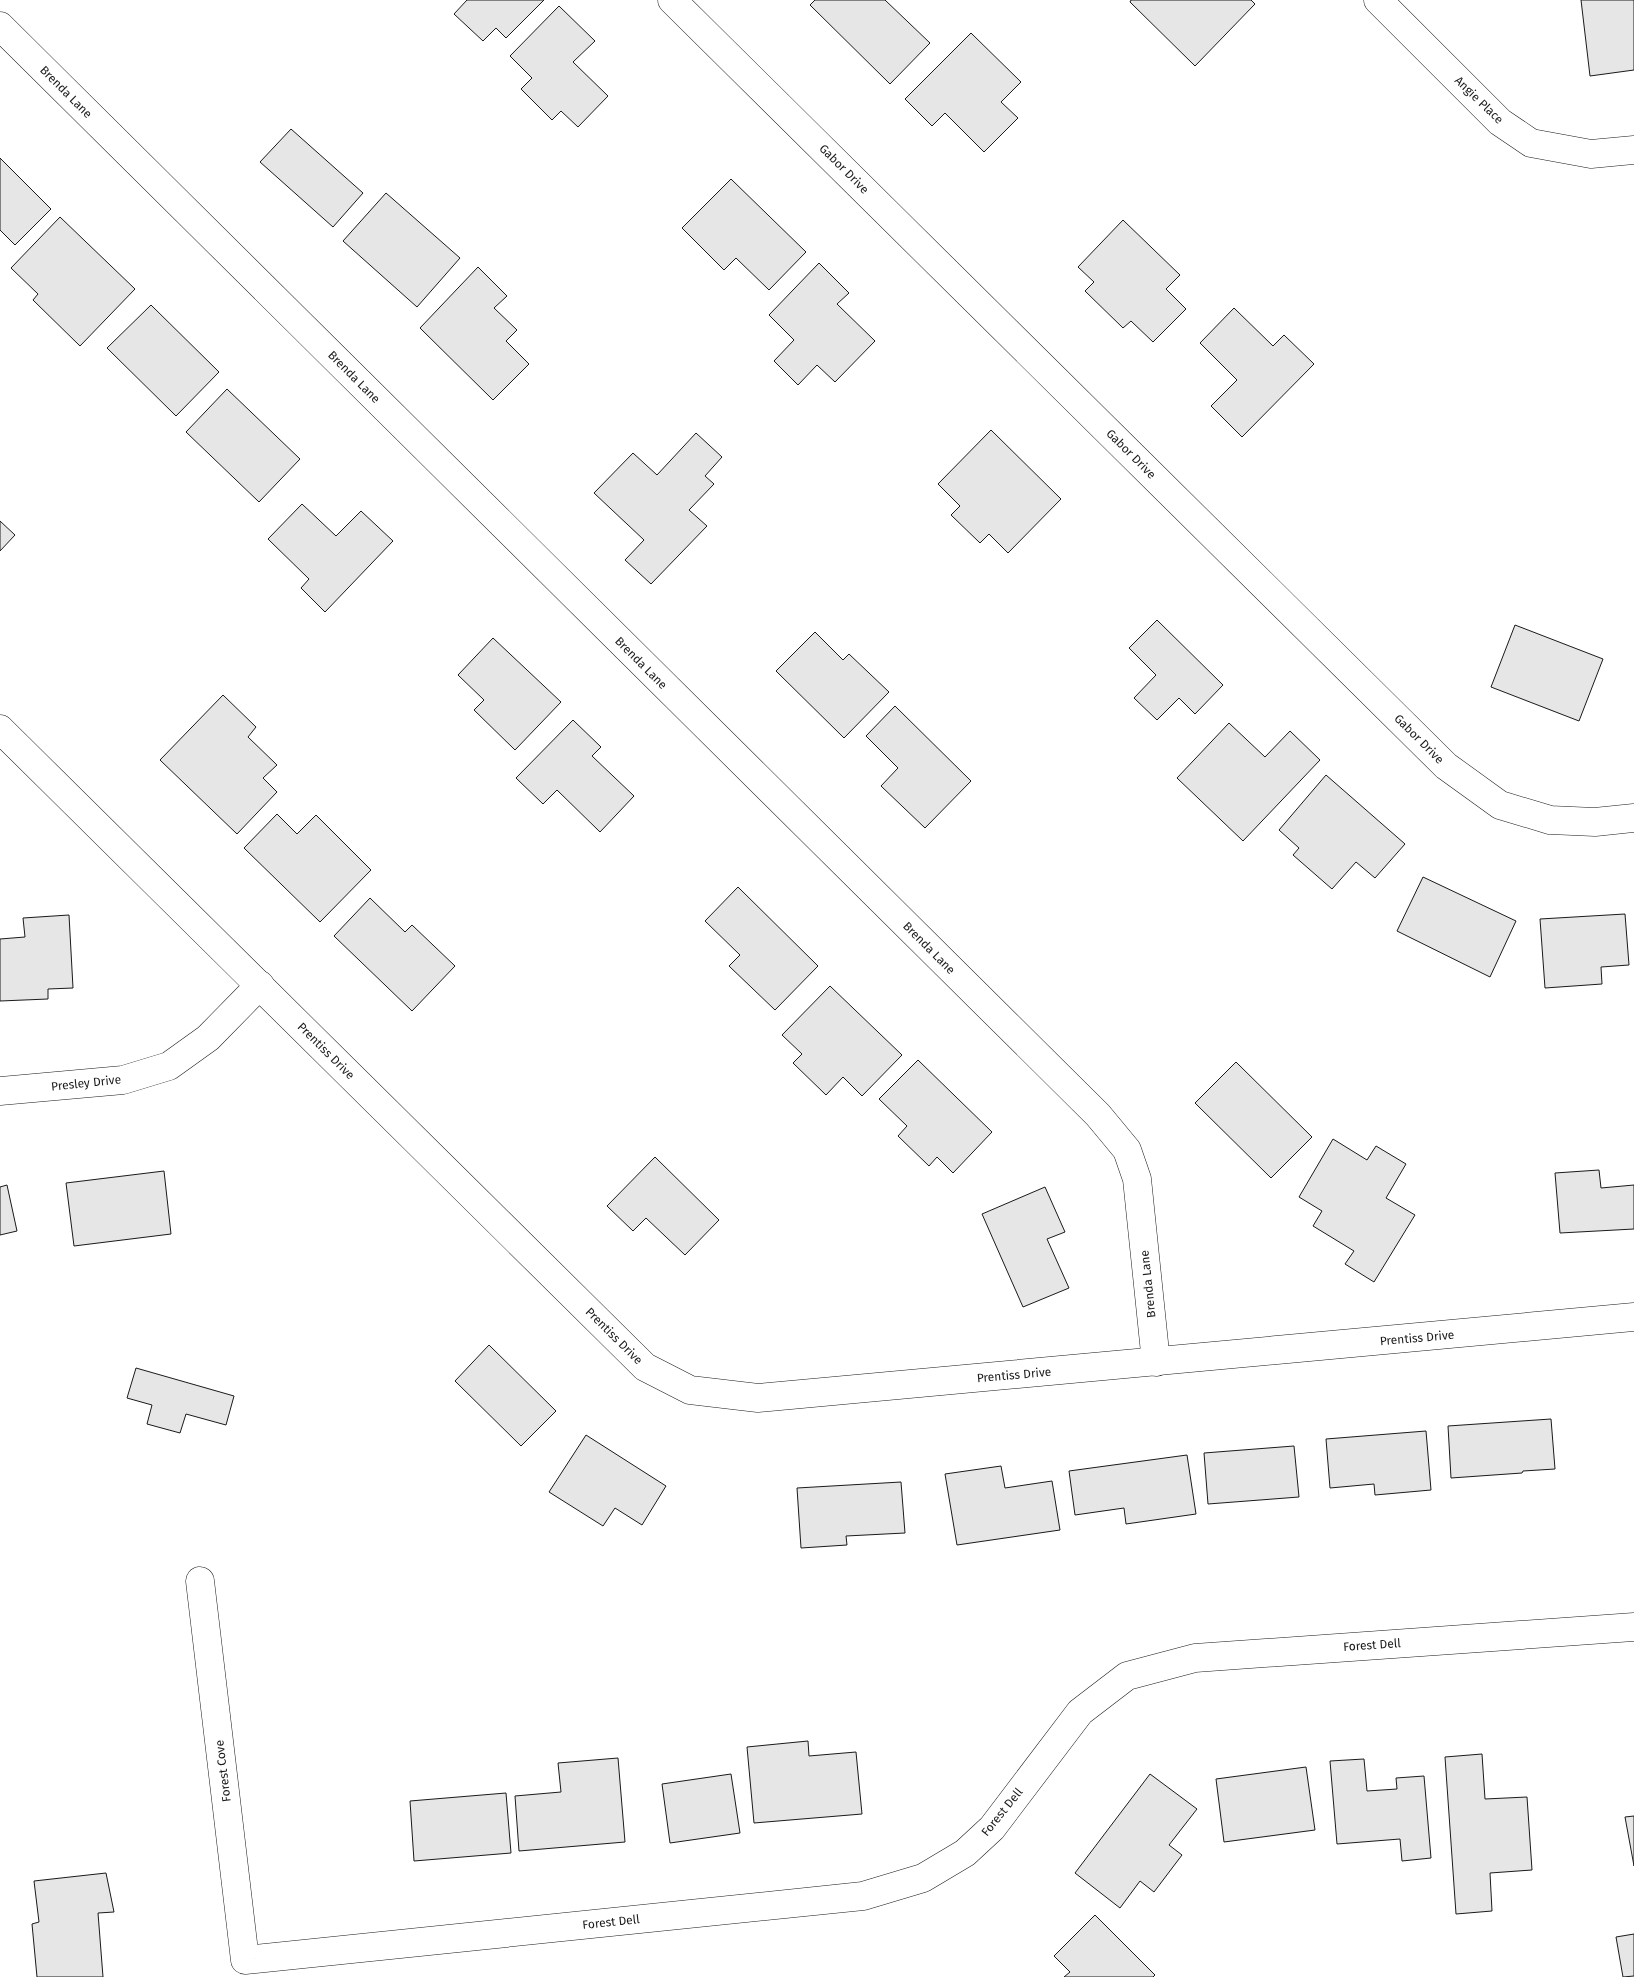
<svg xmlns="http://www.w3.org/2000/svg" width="1634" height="1977" viewBox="0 0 1634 1977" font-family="'Fira Sans',sans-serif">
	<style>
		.building { fill: #e6e6e6; stroke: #1a1a1a }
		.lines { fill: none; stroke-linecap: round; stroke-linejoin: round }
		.minor-casing { stroke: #1a1a1a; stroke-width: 29 }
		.minor { stroke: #fff; stroke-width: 28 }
		.labels { text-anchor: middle; stroke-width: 4; stroke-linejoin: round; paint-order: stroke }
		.street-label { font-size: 12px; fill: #1a1a1a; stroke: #fff }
	</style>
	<rect width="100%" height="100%" fill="#fff"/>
	<g class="building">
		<path d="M467,0H544L506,38L496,28L483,41L454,14Z"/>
		<path d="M815,0H885L930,43L890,84L810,5Z"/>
		<path d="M1131,0H1251L1255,4L1195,66L1130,2Z"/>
		<path d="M1581,0H1634V70L1590,76Z"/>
		<path d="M559,6L595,41L573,62L608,96L578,127L561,111L552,120L521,89L532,78L510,56Z"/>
		<path d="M971,33L1021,82L1001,102L1018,118L984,152L945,113L932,126L905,99Z"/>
		<path d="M291,129L363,193L333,227L260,162Z"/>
		<path d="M0,158L51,209L15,245L0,230Z"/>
		<path d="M731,179L806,252L769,290L736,258L724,270L682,228Z"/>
		<path d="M386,193L460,258L417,307L343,241Z"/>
		<path d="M60,217L135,289L80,346L33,300L38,294L11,268Z"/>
		<path d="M1123,220L1180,275L1166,289L1186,309L1153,342L1131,321L1123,328L1085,291L1094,282L1078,267Z"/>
		<path d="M819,263L849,293L837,304L875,341L835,382L817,365L798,385L774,361L794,340L769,315Z"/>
		<path d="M478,267L507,296L494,308L517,330L506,341L529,364L493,400L420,328Z"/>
		<path d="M151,305L219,372L176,416L107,348Z"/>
		<path d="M1234,308L1273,346L1284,335L1314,364L1242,437L1211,406L1237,380L1200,343Z"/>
		<path d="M227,389L300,459L259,502L186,432Z"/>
		<path d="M991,430L1061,499L1008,553L989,534L980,543L951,515L960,506L938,484Z"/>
		<path d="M696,433L722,457L705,476L714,484L689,510L707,526L651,584L625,560L644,540L594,493L633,453L657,475Z"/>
		<path d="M302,504L336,536L361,511L393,541L325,612L301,588L309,579L268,539Z"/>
		<path d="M0,521L15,535L0,551Z"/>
		<path d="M1157,620L1223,685L1195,714L1179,698L1157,720L1134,698L1156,675L1129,648Z"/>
		<path d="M1515,625L1603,659L1579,721L1491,687Z"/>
		<path d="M815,632L843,660L849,654L889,692L844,738L776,671Z"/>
		<path d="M493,638L561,702L515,750L474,710L484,700L458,675Z"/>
		<path d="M223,695L256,727L248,737L277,765L263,778L277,792L237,834L160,760Z"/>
		<path d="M895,706L971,781L925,828L881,786L898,768L866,736Z"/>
		<path d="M573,720L601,747L592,756L634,796L600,832L557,790L543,804L516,778Z"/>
		<path d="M1229,723L1265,757L1290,731L1320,760L1243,841L1177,778Z"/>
		<path d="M1326,775L1405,844L1375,878L1356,862L1332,889L1293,855L1299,848L1279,830Z"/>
		<path d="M277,814L297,834L316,815L371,870L320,922L244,848Z"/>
		<path d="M1423,877L1516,921L1490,977L1397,931Z"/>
		<path d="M738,887L818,966L775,1010L729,966L740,955L705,921Z"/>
		<path d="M370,898L405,932L412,925L455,966L412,1011L334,936Z"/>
		<path d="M1625,914L1629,965L1601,967L1602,984L1545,988L1540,919Z"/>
		<path d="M69,915L73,988L48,989V999L0,1001V939L25,937L23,918Z"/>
		<path d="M830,986L902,1055L862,1096L843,1077L826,1095L793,1063L802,1054L782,1035Z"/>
		<path d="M918,1060L992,1132L953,1173L937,1157L929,1166L898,1136L907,1126L879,1099Z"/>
		<path d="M1236,1062L1312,1137L1271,1178L1195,1103Z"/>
		<path d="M1333,1139L1367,1160L1376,1146L1406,1164L1386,1198L1415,1215L1374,1282L1345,1264L1354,1251L1313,1226L1322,1211L1299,1197Z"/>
		<path d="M655,1157L719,1220L685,1255L646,1218L633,1231L607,1206Z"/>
		<path d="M1599,1170L1601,1188L1634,1185V1229L1560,1233L1555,1173Z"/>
		<path d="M164,1171L171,1234L74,1246L66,1183Z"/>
		<path d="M7,1185L17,1231L0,1235V1187Z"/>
		<path d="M1045,1187L1065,1232L1047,1239L1069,1288L1023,1307L982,1214Z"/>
		<path d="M489,1345L556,1411L521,1446L455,1381Z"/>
		<path d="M136,1368L234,1396L226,1425L186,1414L180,1433L147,1424L152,1405L127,1398Z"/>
		<path d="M1551,1419L1555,1469L1523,1471L1522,1473L1451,1478L1448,1426Z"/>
		<path d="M1426,1431L1431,1490L1375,1495L1374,1484L1330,1488L1326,1439Z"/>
		<path d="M586,1435L666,1486L642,1525L615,1508L603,1526L549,1492Z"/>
		<path d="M1294,1446L1299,1497L1208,1504L1204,1453Z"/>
		<path d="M1187,1455L1196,1514L1126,1524L1124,1508L1075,1515L1069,1471Z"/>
		<path d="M1001,1466L1005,1488L1052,1481L1060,1530L957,1545L945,1474Z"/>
		<path d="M901,1482L905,1533L846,1536L847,1545L801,1548L797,1488Z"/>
		<path d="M808,1741L809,1756L856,1752L862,1814L754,1823L747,1747Z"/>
		<path d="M1482,1754L1485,1799L1527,1797L1532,1870L1490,1873L1492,1911L1456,1914L1445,1757Z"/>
		<path d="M618,1758L625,1842L519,1851L515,1796L561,1792L558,1763Z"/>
		<path d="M1364,1759L1367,1791L1397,1789L1396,1778L1424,1776L1431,1858L1402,1861L1400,1839L1337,1844L1330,1761Z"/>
		<path d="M1306,1767L1315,1830L1224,1842L1216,1779Z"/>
		<path d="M731,1774L740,1833L670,1843L662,1784Z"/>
		<path d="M1150,1774L1197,1809L1169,1845L1182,1855L1154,1892L1140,1881L1120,1908L1075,1873Z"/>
		<path d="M506,1793L511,1853L414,1861L410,1801Z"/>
		<path d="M1634,1816V1866L1625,1817Z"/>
		<path d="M106,1873L114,1912L98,1913L103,1977H37L32,1924L39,1922L34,1881Z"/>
		<path d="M1095,1915L1155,1975L1153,1977H1064L1070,1972L1054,1956Z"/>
		<path d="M1634,1934V1976L1623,1977L1616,1937Z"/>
	</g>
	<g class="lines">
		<defs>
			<g id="minor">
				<path d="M672,0L1446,766L1500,805L1550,820L1595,822L1634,818"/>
				<path d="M1378,0L1500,122L1531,143L1591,154L1634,150"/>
				<path d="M0,26L1098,1115L1127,1150L1137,1179L1156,1362"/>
				<path d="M0,729L645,1367L690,1390L758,1398L1634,1317"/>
				<path d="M0,1091L123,1080L169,1066L208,1038L260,985"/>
				<path d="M200,1581L245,1960L863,1896L923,1878L965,1853L992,1828L1080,1712L1127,1676L1195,1658L1634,1627"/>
			</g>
		</defs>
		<use href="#minor" class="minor-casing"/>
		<use href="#minor" class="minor"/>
	</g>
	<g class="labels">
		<g class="street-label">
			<text transform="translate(66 92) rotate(45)" y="4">Brenda Lane</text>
			<text transform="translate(1479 100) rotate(44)" y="4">Angie Place</text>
			<text transform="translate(844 169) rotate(45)" y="4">Gabor Drive</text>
			<text transform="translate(354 377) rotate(45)" y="4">Brenda Lane</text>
			<text transform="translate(1131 454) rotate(45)" y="4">Gabor Drive</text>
			<text transform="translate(641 663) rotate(45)" y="4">Brenda Lane</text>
			<text transform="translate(1419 739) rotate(45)" y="4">Gabor Drive</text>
			<text transform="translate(929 948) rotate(45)" y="4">Brenda Lane</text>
			<text transform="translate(326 1051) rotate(45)" y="4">Prentiss Drive</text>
			<text transform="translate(86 1083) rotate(-6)" y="4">Presley Drive</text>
			<text transform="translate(1148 1284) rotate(-96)" y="4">Brenda Lane</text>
			<text transform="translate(614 1336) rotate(45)" y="4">Prentiss Drive</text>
			<text transform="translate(1417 1338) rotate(-5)" y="4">Prentiss Drive</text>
			<text transform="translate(1014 1375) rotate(-5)" y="4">Prentiss Drive</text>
			<text transform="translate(1372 1645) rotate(-4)" y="4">Forest Dell</text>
			<text transform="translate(223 1771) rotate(-97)" y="4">Forest Cove</text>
			<text transform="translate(1002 1812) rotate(-51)" y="4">Forest Dell</text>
			<text transform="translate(611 1922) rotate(-6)" y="4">Forest Dell</text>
		</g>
	</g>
</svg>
